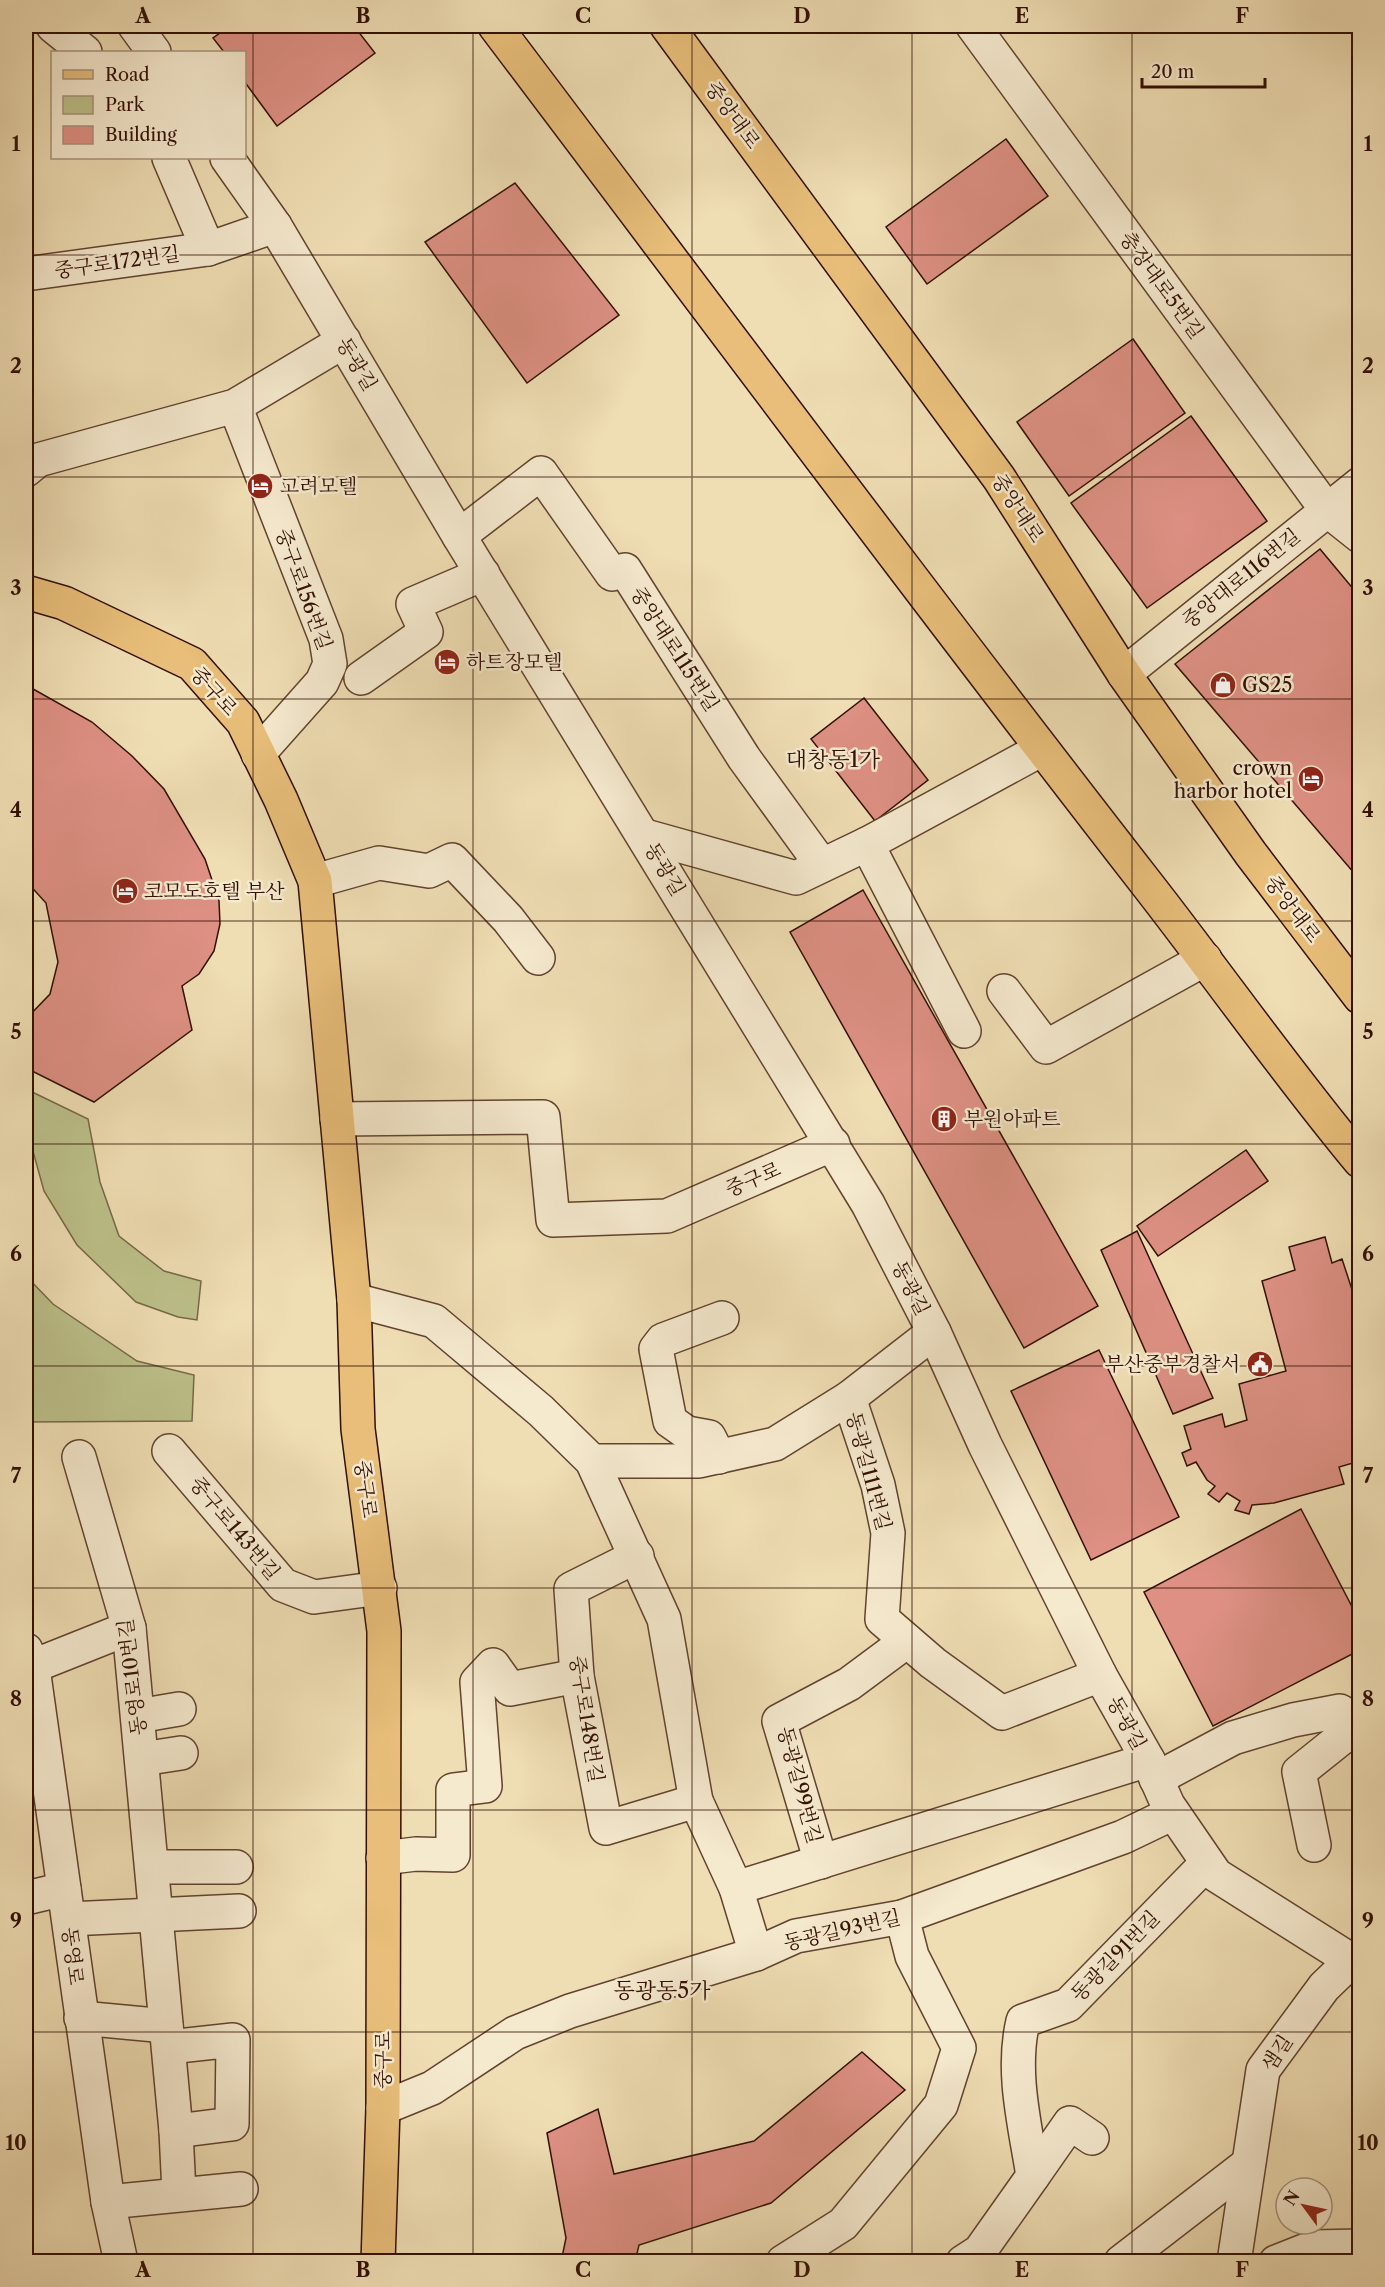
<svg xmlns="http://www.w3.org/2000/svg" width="1385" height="2287" viewBox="0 0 1385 2287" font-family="'Libre Caslon Text','Noto Serif KR',serif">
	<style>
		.green { fill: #bcc08a; stroke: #776846; stroke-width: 1.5 }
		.building { fill: #dd9083; stroke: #321003; stroke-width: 1.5 }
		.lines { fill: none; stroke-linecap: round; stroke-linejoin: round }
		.minor-casing { stroke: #61432f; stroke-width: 36 }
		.major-casing { stroke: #321003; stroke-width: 36 }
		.minor { stroke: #f5e9ce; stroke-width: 33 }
		.major { stroke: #e8be7a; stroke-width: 33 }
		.grid { fill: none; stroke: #321003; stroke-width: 1.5; stroke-opacity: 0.55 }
		.labels { text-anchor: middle; stroke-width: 5; stroke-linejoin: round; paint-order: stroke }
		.street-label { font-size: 20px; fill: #321003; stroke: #f5e9ce }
		.poi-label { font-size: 20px; fill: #321003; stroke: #f5e9ce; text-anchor: start }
		.quarter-label { font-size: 22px; fill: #321003; stroke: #f5e9ce }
		.neatline { fill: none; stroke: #321003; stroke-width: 2 }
		.grid-label { font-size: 20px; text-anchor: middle; font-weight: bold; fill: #321003 }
	</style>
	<rect width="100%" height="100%" fill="#efddb3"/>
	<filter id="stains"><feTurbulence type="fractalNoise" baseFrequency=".00333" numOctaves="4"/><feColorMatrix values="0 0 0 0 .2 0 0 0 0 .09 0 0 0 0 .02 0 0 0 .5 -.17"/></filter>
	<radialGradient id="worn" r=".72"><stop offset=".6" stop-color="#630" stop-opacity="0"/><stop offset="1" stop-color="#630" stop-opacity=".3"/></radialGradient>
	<g class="green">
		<path d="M26,1089L88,1119L100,1182L119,1236L164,1271L201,1281L197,1320L178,1317L136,1302L77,1245L44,1191L26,1126Z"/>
		<path d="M26,1276L53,1304L137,1361L194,1375L192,1421L26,1422Z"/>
	</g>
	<g class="building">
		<path d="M230,26H354L375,53L277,126L244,81V52H224L213,38Z"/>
		<path d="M1006,139L1048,196L927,284L886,227Z"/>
		<path d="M515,183L619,315L527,383L425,242Z"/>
		<path d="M1133,339L1185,413L1069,496L1017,422Z"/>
		<path d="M1191,416L1267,521L1147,608L1071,503Z"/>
		<path d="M1320,549L1360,597V880L1175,664Z"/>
		<path d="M26,685L92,722L132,756L164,789L205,859L219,901L220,924L214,951L199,974L182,986L192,1030L94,1102L26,1068V1019L50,994L58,962L46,903L26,881Z"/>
		<path d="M864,698L928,780L875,821L811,739Z"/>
		<path d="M863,890L1098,1306L1024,1348L790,932Z"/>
		<path d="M1246,1150L1268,1181L1158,1256L1137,1226Z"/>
		<path d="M1137,1231L1213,1398L1173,1414L1101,1250Z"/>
		<path d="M1325,1237L1332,1263L1342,1259L1360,1314V1461L1339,1467L1344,1484L1274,1503L1252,1505L1249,1514L1235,1510L1240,1501L1227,1493L1219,1502L1208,1494L1215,1486L1207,1480L1196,1462L1187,1466L1182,1453L1191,1449L1184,1426L1222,1414L1225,1427L1247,1420L1239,1384L1286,1371L1262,1281L1295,1270L1289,1247Z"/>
		<path d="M1099,1350L1179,1517L1091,1560L1011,1391Z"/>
		<path d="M1301,1509L1360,1622V1650L1213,1726L1144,1592Z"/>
		<path d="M862,2052L905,2090L771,2203L639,2245L635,2262H561L566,2238L547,2133L598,2109L614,2174L754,2141Z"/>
	</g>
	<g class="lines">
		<defs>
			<g id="minor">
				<path d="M53,26L85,52"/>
				<path d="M135,26L154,52"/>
				<path d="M973,26L1326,509L1360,536"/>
				<path d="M169,158L208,249"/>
				<path d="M227,158L275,226L459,536L868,1204L934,1332L985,1445L1100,1675L1148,1760L1168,1805L1216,1875L1360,1966"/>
				<path d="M26,274L208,249L275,226"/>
				<path d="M235,406L326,639L330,664L322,682L258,754"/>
				<path d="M26,470L38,460L235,406L344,341"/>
				<path d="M459,536L541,473L612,574L625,570L744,758L821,864"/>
				<path d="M1124,674L1360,484"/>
				<path d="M361,678L426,632L413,604L483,574"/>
				<path d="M645,836L796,878L867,844L1042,749"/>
				<path d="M867,844L964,1031"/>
				<path d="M315,881L379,863L429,871L452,860L508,919L538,958"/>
				<path d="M1004,991L1046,1047L1205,959"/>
				<path d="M337,1119L543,1117L553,1220L667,1216L833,1144"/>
				<path d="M354,1300L434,1321L541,1411L592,1461L664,1619L696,1801L736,1888L756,1954"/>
				<path d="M849,1398L878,1485L888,1533L882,1619L933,1663L1002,1713L1100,1675"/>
				<path d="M169,1451L283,1585L314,1597L380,1588"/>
				<path d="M79,1457L129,1628L176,2131L179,2193"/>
				<path d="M719,1457L709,1437L687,1433L670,1421L656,1349L663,1340L722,1318"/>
				<path d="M592,1461H699L775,1444L849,1398L934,1332"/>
				<path d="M637,1556L571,1589L577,1676L606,1828L696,1801"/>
				<path d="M26,1650L33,1668L108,2202L121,2262"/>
				<path d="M26,1669L129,1628"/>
				<path d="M138,1716L179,1709"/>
				<path d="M142,1759L181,1753"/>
				<path d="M1156,1779L1233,1738L1293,1720L1340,1711L1360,1724"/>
				<path d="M1314,1845L1299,1772L1359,1724"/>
				<path d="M383,1858L416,1854L453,1855V1790L485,1786L477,1682L493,1665L510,1689L577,1676"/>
				<path d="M821,1862L779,1721L849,1684L907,1641"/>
				<path d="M152,1867H236"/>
				<path d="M736,1888L1148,1760"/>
				<path d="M26,1898L64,1889"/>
				<path d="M69,1919L239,1911"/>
				<path d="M81,2018L166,2026"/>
				<path d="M169,2047L233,2040L232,2124L176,2131"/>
				<path d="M383,2108L432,2088L515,2033L570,2011L756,1954L796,1936L902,1917L1123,1837L1173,1813"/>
				<path d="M1033,2176L1070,2123L1092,2138"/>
				<path d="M108,2202L241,2189"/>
				<path d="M783,2262L843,2224L941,2105L959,2048L912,1956L902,1917"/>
				<path d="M963,2262L980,2251L1033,2176C1025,2125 1011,2072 1023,2021L1068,2005L1207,1863"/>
				<path d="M1121,2262L1248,2164"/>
				<path d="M1234,2262L1263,2070L1324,1987L1350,1962"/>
				<path d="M1276,2262L1314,2247L1360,2246"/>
			</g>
			<g id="major">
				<path d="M495,26C712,313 928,603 1150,888C1220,978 1286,1072 1360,1161"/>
				<path d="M667,26L999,478L1124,674L1251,854L1360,997"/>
				<path d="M26,592L64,603L192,664L243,722L281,800L315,881L354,1300L358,1429L384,1631L383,2108L378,2262"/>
			</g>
		</defs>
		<use href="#minor" class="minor-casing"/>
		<use href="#major" class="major-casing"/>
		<use href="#minor" class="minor"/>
		<use href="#major" class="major"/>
	</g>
	<path class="grid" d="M253,26V2262M473,26V2262M692,26V2262M912,26V2262M1132,26V2262M26,255H1360M26,477H1360M26,699H1360M26,921H1360M26,1144H1360M26,1366H1360M26,1588H1360M26,1810H1360M26,2032H1360"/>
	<defs>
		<symbol id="hotel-disc" viewBox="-11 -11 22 22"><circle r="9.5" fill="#8f2418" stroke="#f5e9ce"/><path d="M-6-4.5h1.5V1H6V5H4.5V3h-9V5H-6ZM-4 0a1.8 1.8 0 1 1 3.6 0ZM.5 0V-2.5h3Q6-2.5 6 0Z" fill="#fff"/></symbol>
		<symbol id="shop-disc" viewBox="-11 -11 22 22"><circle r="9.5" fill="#8f2418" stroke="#f5e9ce"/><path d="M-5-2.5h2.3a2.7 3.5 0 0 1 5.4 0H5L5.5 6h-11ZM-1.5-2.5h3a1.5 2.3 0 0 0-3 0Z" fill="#fff"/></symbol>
		<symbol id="building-disc" viewBox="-11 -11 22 22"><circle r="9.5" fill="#8f2418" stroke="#f5e9ce"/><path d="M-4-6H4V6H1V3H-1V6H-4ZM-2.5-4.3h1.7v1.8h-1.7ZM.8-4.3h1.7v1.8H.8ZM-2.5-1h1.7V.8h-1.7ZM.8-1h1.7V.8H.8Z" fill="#fff"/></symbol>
		<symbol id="civic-disc" viewBox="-11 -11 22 22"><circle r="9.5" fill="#8f2418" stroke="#f5e9ce"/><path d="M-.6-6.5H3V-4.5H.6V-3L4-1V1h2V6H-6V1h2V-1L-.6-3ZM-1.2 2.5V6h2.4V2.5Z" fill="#fff"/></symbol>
	</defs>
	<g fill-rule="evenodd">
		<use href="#hotel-disc" x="245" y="471" width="30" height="30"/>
		<use href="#hotel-disc" x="432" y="647" width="30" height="30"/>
		<use href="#shop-disc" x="1208" y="670" width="30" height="30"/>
		<use href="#hotel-disc" x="1296" y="764" width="30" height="30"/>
		<use href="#hotel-disc" x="110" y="876" width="30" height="30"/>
		<use href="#building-disc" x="929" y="1104" width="30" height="30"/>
		<use href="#civic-disc" x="1245" y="1349" width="30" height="30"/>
	</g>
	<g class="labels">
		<g class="street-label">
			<text transform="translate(733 115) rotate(54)" y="7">중앙대로</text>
			<text transform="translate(117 262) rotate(-8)" y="7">중구로172번길</text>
			<text transform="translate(1162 285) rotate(54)" y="7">충장대로5번길</text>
			<text transform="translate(357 364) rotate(59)" y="7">동광길</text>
			<text transform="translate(1018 508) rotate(57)" y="7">중앙대로</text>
			<text transform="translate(1241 578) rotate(-39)" y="7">중앙대로116번길</text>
			<text transform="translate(304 589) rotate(70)" y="7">중구로156번길</text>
			<text transform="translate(675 649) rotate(57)" y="7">중앙대로115번길</text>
			<text transform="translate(214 691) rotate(48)" y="7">중구로</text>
			<text transform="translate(665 869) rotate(59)" y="7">동광길</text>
			<text transform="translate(1293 909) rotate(53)" y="7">중앙대로</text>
			<text transform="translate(753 1179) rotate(-23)" y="7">중구로</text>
			<text transform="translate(911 1288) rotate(63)" y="7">동광길</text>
			<text transform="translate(869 1471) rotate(75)" y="7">동광길111번길</text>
			<text transform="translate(366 1489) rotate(82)" y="7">중구로</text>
			<text transform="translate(235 1528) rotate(50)" y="7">중구로143번길</text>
			<text transform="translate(132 1677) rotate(-97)" y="7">동영로10번길</text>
			<text transform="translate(587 1719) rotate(81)" y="7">중구로148번길</text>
			<text transform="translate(1127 1723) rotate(61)" y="7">동광길</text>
			<text transform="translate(800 1785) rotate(75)" y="7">동광길99번길</text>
			<text transform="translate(842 1930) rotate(-13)" y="7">동광길93번길</text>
			<text transform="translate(73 1956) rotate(83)" y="7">동영로</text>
			<text transform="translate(1115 1956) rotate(-46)" y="7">동광길91번길</text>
			<text transform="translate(1277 2053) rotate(-57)" y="7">샘길</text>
			<text transform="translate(383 2060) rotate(-90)" y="7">중구로</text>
		</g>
		<g class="poi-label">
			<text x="280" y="493">고려모텔</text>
			<text x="466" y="669">하트장모텔</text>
			<text x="1242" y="692">GS25</text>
			<text x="1292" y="775" text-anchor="end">crown<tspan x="1292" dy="23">harbor hotel</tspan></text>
			<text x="144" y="898">코모도호텔 부산</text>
			<text x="964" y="1126">부원아파트</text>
			<text x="1240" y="1371" text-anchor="end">부산중부경찰서</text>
		</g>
		<g class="quarter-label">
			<text x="833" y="767">대창동1가</text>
			<text x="662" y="1998">동광동5가</text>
		</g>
	</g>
	<rect width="1385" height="2287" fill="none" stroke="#efddb3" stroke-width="66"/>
	<rect x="51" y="51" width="195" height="108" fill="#f5e9ce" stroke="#a7927d" stroke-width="1.5"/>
	<rect x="63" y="70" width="30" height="9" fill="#e8be7a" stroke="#a7927d" stroke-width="1.5"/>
	<text x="105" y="81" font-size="18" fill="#321003">Road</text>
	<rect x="63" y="96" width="30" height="18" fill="#bcc08a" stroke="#a7927d" stroke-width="1.5"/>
	<text x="105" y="111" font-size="18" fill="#321003">Park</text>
	<rect x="63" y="126" width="30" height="18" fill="#dd9083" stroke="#a7927d" stroke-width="1.5"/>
	<text x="105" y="141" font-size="18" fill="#321003">Building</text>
	<g transform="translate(1304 2206) rotate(303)"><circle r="28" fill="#f5e9ce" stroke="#a7927d" stroke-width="1.5"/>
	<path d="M0-4.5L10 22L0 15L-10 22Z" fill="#8f2418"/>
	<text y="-9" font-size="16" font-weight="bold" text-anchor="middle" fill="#321003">N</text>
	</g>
	<path d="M1142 78v9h123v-9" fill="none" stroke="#321003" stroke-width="3"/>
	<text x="1151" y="78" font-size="18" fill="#321003" stroke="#f5e9ce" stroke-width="4.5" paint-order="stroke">20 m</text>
	<rect x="33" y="33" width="1319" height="2221" class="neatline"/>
	<g class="grid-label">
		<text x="143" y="23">A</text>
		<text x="363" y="23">B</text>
		<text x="583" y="23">C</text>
		<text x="802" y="23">D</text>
		<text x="1022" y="23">E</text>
		<text x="1242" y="23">F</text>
		<text x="16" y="151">1</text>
		<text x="1368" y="151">1</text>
		<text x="16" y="373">2</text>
		<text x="1368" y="373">2</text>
		<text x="16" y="595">3</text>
		<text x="1368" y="595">3</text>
		<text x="16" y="817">4</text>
		<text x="1368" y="817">4</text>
		<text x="16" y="1039">5</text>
		<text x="1368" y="1039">5</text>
		<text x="16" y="1261">6</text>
		<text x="1368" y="1261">6</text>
		<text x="16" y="1483">7</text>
		<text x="1368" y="1483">7</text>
		<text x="16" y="1706">8</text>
		<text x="1368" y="1706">8</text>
		<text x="16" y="1928">9</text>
		<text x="1368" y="1928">9</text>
		<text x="16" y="2150">10</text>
		<text x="1368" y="2150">10</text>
		<text x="143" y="2277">A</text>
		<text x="363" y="2277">B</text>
		<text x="583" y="2277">C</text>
		<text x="802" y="2277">D</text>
		<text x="1022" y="2277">E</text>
		<text x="1242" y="2277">F</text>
	</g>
	<rect width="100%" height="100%" filter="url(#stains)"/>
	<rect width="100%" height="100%" fill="url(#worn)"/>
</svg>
